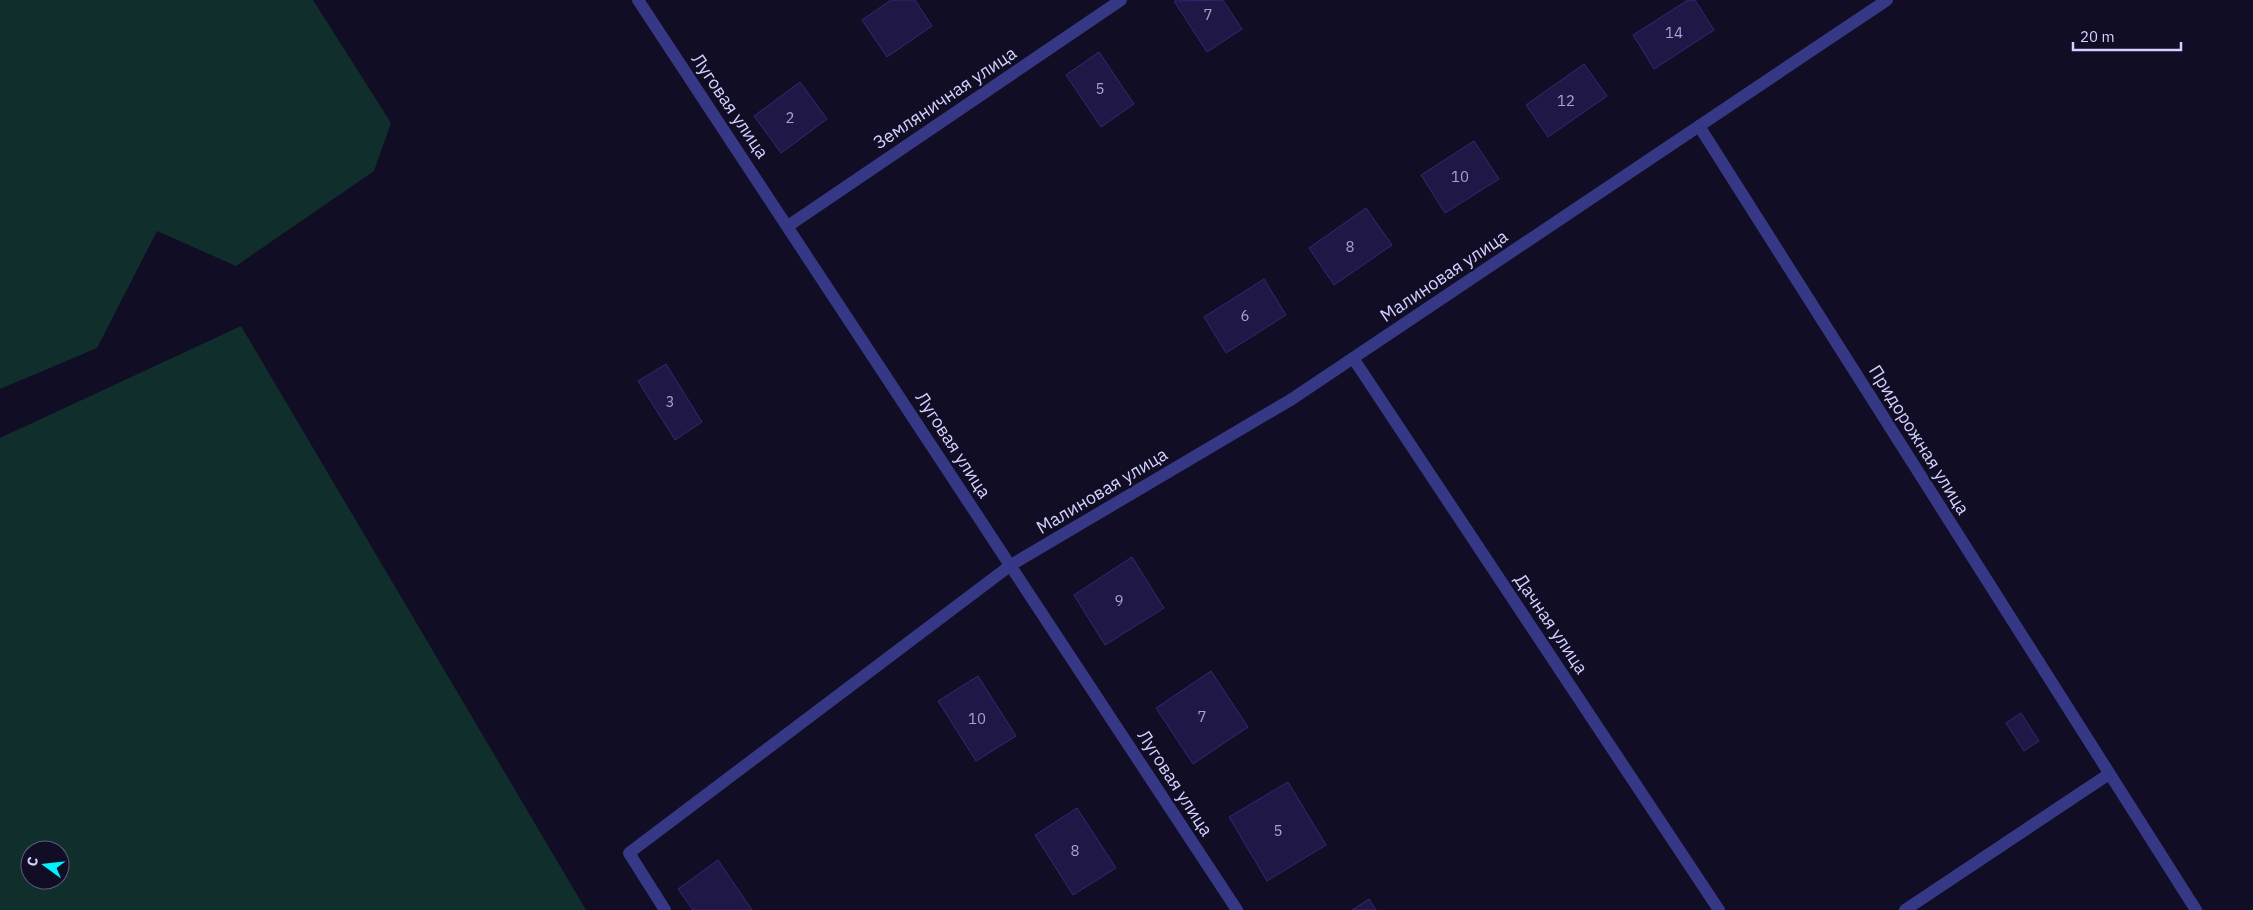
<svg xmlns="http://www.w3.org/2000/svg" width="2253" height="910" viewBox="0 0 2253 910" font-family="'IBM Plex Sans',sans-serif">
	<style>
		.green { fill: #102f2c; fill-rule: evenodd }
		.building { fill: #1f1846; stroke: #332973 }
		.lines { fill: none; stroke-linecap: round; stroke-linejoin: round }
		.minor { stroke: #363886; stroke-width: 12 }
		.labels { text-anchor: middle; stroke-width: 5; stroke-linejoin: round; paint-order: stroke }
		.number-label { font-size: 15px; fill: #a6a3d1 }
		.street-label { font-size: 18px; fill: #d3d1ff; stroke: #100d24 }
	</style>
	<rect width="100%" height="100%" fill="#100d24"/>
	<g class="green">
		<path d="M0,0H313L391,123L374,171L236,266L157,231L97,348L0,389Z"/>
		<path d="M241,326L586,910H0V438ZM30,850H60V880H30Z"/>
	</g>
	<g class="building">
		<path d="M891,0H915L932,26L887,57L862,20Z"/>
		<path d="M1223,0L1242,29L1207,52L1174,1Z"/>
		<path d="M1688,0H1695L1714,30L1654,69L1633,35Z"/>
		<path d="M1099,52L1134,104L1101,127L1066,75Z"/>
		<path d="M1584,64L1607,96L1548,137L1526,105Z"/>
		<path d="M800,82L827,119L781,153L754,116Z"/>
		<path d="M1474,141L1499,179L1445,213L1421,175Z"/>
		<path d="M1366,208L1392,245L1334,285L1309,248Z"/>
		<path d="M1264,279L1286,315L1226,353L1204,317Z"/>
		<path d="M666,364L702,422L675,440L638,381Z"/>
		<path d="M1132,557L1164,608L1105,645L1074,595Z"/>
		<path d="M1211,671L1248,727L1193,764L1156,708Z"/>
		<path d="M978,676L1016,736L976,761L938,701Z"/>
		<path d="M2021,713L2039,741L2024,751L2006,723Z"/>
		<path d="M1288,782L1326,845L1267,881L1229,817Z"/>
		<path d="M1077,808L1116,868L1073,895L1035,835Z"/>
		<path d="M718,860L752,910H693L678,889Z"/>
		<path d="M1369,899L1376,910H1352Z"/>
	</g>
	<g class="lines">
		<g class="minor">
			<path d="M638,0L1237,910"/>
			<path d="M1699,126L2196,910"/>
			<path d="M788,226L1121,0"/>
			<path d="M1353,358L1719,910"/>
			<path d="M665,910L629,853L1011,565L1292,399L1887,0"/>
			<path d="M1905,910L2109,774"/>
		</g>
	</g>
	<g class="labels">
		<g class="number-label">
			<text x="1208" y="20">7</text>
			<text x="1674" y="38">14</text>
			<text x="1100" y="94">5</text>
			<text x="1566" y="106">12</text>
			<text x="790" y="123">2</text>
			<text x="1460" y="182">10</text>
			<text x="1350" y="252">8</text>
			<text x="1245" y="321">6</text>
			<text x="670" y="407">3</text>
			<text x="1119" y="606">9</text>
			<text x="1202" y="722">7</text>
			<text x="977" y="724">10</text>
			<text x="1278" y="836">5</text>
			<text x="1075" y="856">8</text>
		</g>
		<g class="street-label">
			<text transform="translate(945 98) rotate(-34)" y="6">Земляничная улица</text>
			<text transform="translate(730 106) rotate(56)" y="6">Луговая улица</text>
			<text transform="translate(1444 276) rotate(-34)" y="6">Малиновая улица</text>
			<text transform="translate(1919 440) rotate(58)" y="6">Придорожная улица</text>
			<text transform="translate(953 445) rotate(57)" y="6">Луговая улица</text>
			<text transform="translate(1102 491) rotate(-31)" y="6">Малиновая улица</text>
			<text transform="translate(1551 624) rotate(56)" y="6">Дачная улица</text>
			<text transform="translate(1175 783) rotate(57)" y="6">Луговая улица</text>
		</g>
	</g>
	<g transform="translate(45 865) rotate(285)"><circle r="24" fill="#100d24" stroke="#5e5b7c"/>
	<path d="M0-4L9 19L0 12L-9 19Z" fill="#00f2fc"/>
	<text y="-8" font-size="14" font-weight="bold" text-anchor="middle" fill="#d3d1ff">С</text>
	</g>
	<path d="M2073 42v8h108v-8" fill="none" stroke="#d3d1ff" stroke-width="2.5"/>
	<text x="2080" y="42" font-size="15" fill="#d3d1ff" stroke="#100d24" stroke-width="4" paint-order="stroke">20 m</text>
</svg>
